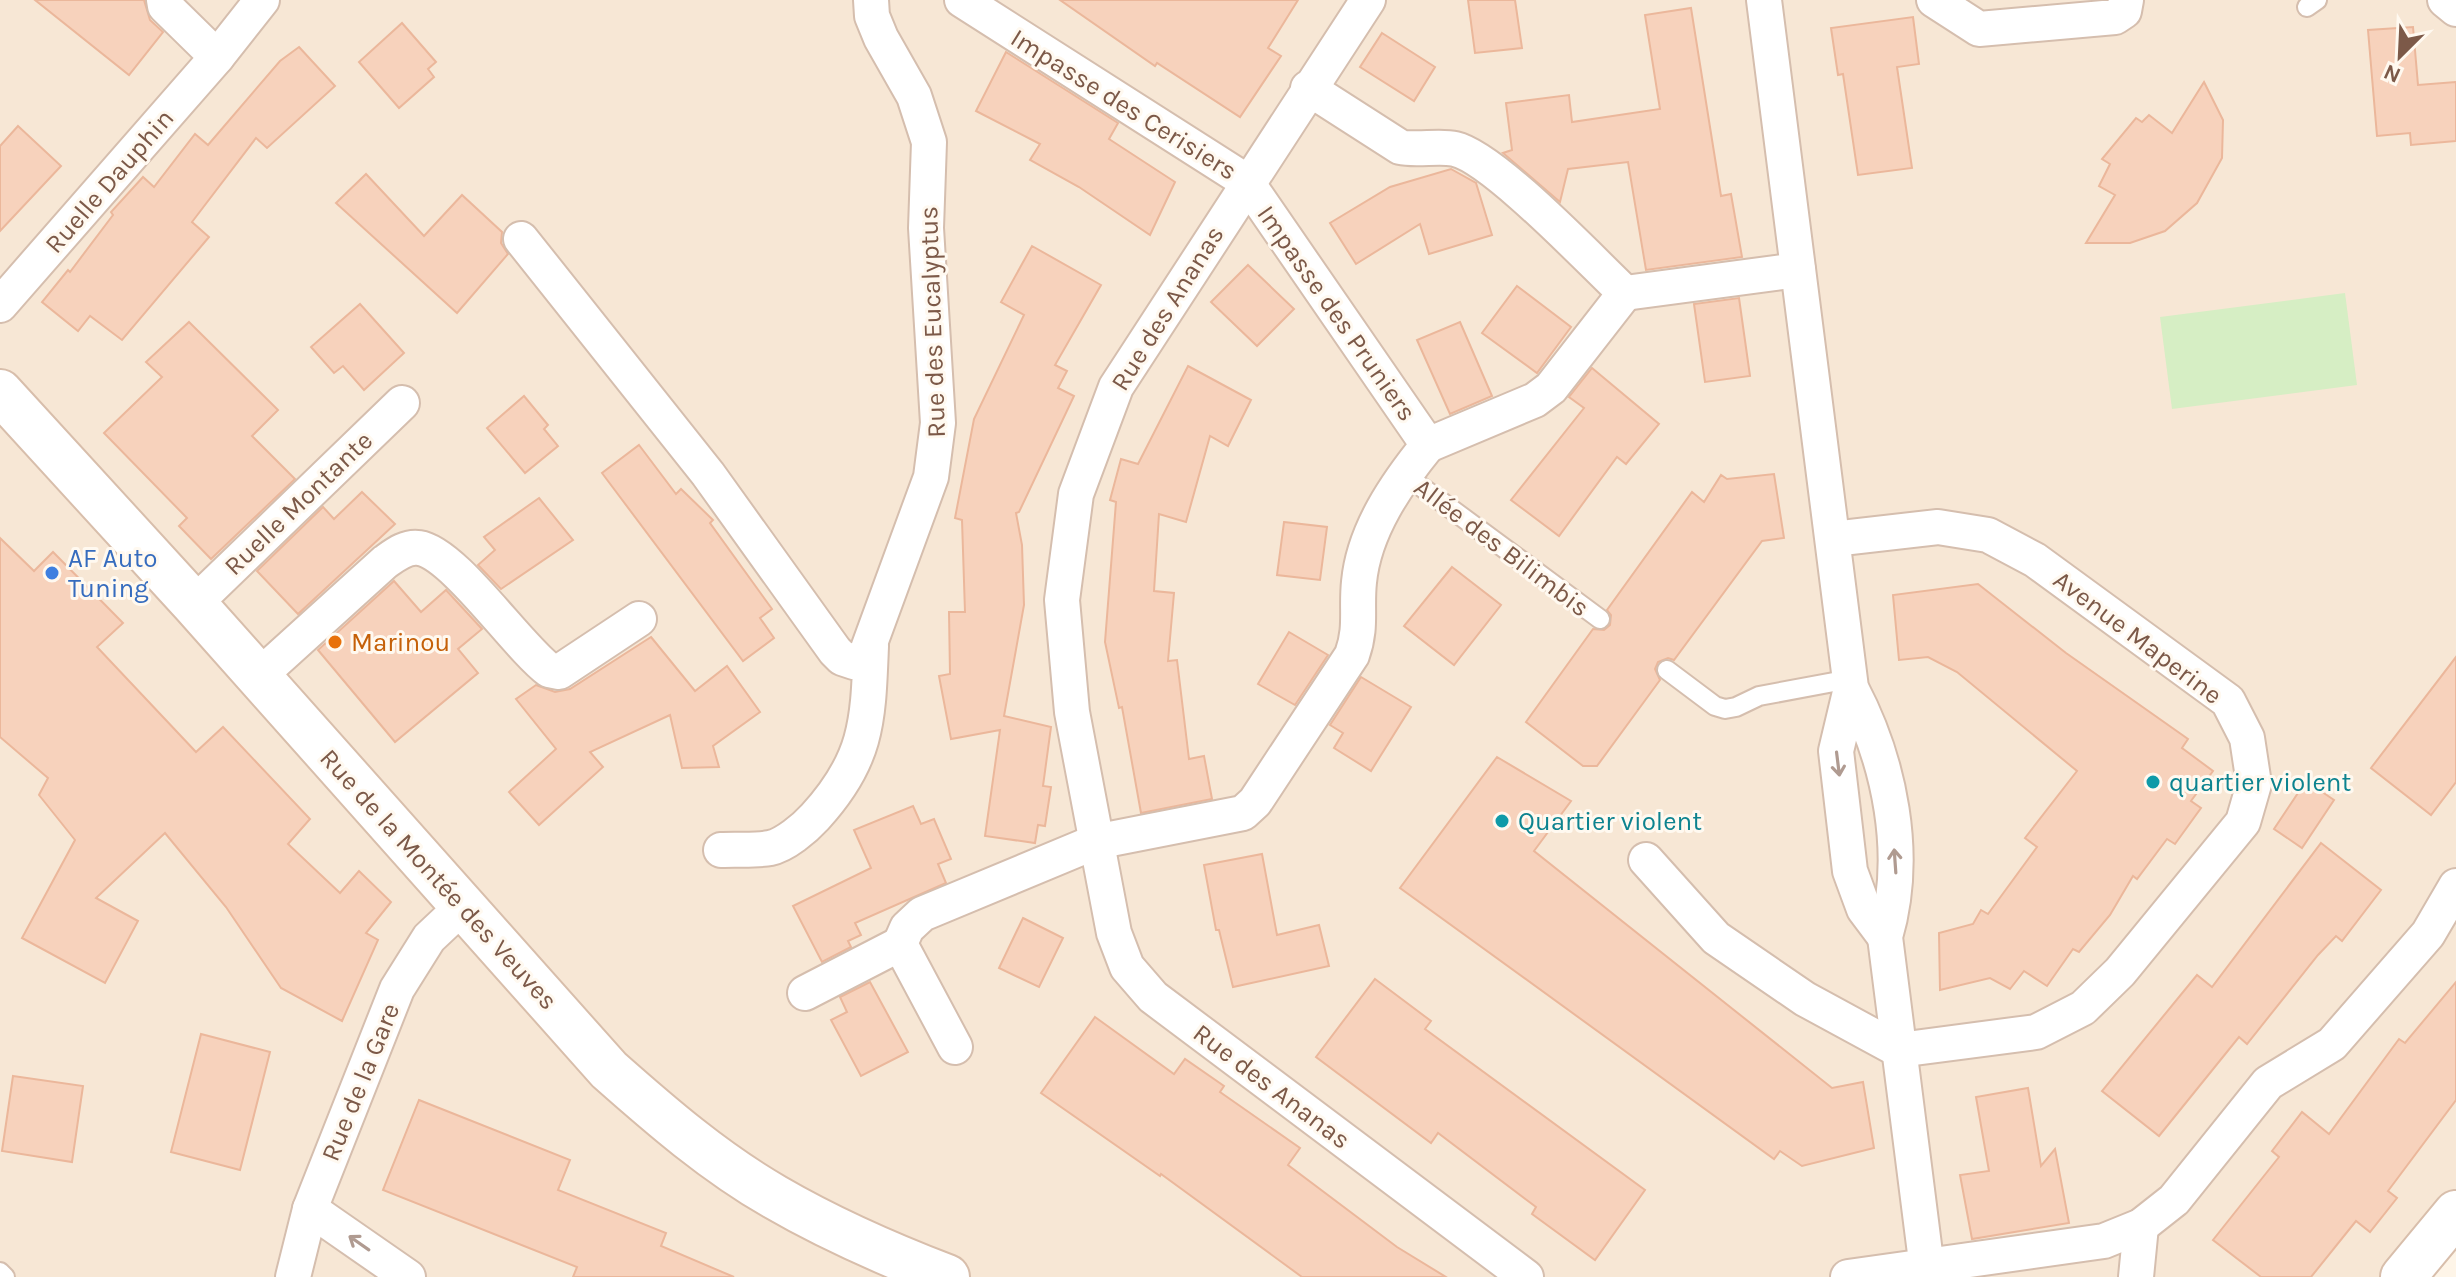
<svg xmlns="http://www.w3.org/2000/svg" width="2456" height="1277" viewBox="0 0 2456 1277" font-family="Karla,sans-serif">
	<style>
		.residential { fill: #f7e7d5 }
		.green { fill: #d6eec4 }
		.building { fill: #f7d2bc; stroke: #ebb79b; stroke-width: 2 }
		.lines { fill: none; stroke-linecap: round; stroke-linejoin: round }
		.lane-casing { stroke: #d5beae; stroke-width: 22 }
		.street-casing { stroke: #d5beae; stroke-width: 38 }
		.secondary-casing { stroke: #d8beab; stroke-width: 48 }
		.lane { stroke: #fff; stroke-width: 18 }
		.street { stroke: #fff; stroke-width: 34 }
		.secondary { stroke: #fff; stroke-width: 44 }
		.oneway { stroke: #b09b91 }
		.shop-dot { fill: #3f7fe0; stroke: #fff9f0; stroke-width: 3 }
		.food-dot { fill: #e8710a; stroke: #fff9f0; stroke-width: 3 }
		.culture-dot { fill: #0f9aa8; stroke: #fff9f0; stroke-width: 3 }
		.labels { text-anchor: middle; stroke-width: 6; stroke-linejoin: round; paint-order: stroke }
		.street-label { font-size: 26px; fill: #7c5948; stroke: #fff9f0 }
		.shop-label { font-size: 26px; fill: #366cbe; stroke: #fff9f0; text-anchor: start }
		.food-label { font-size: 26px; fill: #c56008; stroke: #fff9f0; text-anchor: start }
		.culture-label { font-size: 26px; fill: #0d838f; stroke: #fff9f0; text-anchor: start }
	</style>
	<rect width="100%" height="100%" fill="#fef5e8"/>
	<path class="residential" d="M0,0H2456V1192L2387,1277H0Z"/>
	<path class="green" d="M2345,293L2357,385L2172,409L2160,317Z"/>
	<g class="building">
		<path d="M35,0H144L150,20L163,32L129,75Z"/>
		<path d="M1060,0H1298L1268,48L1281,56L1240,117L1157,63L1155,66Z"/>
		<path d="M1468,0H1515L1522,48L1475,53Z"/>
		<path d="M1691,8L1721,196L1731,194L1742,257L1646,270L1628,162L1568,169L1560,202L1503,153L1512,150L1506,103L1569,95L1572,122L1660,109L1645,15Z"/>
		<path d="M1913,17L1919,64L1897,67L1912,168L1858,175L1843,74L1838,75L1831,28Z"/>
		<path d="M402,23L436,62L428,69L434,77L399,108L359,62Z"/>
		<path d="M2413,27L2418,85L2456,82V141L2411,145L2410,133L2377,136L2368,30Z"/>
		<path d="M1382,33L1435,67L1414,101L1360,67Z"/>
		<path d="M299,47L335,86L267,148L256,138L192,222L209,237L122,340L90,316L78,331L42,302L68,270L70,272L113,215L111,212L143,177L154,187L195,134L208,145L280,61Z"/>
		<path d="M1006,52L1118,123L1109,139L1175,182L1150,235L1079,187L1030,160L1040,144L976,111Z"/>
		<path d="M2204,82L2223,120L2222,158L2197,203L2165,231L2130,243H2086L2115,195L2099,186L2110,164L2102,159L2136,118L2142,122L2149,115L2172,133Z"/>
		<path d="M18,126L61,166L0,231V146Z"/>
		<path d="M1451,169L1476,183L1492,235L1429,254L1420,224L1356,264L1330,223L1390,187Z"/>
		<path d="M366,174L424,236L462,195L502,232L501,243L508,254L457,313L336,203Z"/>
		<path d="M1032,246L1101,285L1055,365L1067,371L1058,388L1074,396L1019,512L1016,513L1022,545L1024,605L1004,716L1051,727L1043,786L1051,787L1045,826L1038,825L1035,843L985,836L1000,730L951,739L939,676L950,674L949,612H965L962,520L955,518L974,419L1024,315L1001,302Z"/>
		<path d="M1248,265L1294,309L1257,346L1211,302Z"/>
		<path d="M1517,286L1571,327L1537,373L1482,333Z"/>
		<path d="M1739,298L1750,376L1705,382L1694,304Z"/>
		<path d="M360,304L404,353L364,390L343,366L334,373L311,347Z"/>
		<path d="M189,322L278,410L252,436L295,479L211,559L179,526L187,518L104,433L162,377L146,362Z"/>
		<path d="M1460,322L1492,396L1450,414L1417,340Z"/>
		<path d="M1188,366L1251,400L1228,446L1210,436L1186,522L1159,514L1154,591L1174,593L1168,661L1177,660L1189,759L1204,756L1212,799L1141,813L1122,707L1119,708L1105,642L1116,502L1110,500L1121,459L1138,464Z"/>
		<path d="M1592,368L1659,424L1626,464L1617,457L1559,536L1511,500L1584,408L1569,397Z"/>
		<path d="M524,396L548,425L544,429L558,446L525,473L487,428Z"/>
		<path d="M639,445L676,494L681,489L713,520L710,523L772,609L760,618L774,638L743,661L602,473Z"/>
		<path d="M1774,474L1784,538L1762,541L1674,660L1668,658L1658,662L1655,669L1660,680L1597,766H1583L1526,722L1593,629L1604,630L1610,625L1611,615L1607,610L1692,492L1704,502L1721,475L1727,479Z"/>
		<path d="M362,492L395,524L298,614L257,571L323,507L334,519Z"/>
		<path d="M539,498L573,540L501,589L478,565L495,550L484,537Z"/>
		<path d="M1284,522L1327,527L1320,580L1277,575Z"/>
		<path d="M0,538L34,571L53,552L123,623L97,647L196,752L223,727L310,819L288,844L340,893L359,871L391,902L366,933L378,940L342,1021L281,988L226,907L165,833L96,898L138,921L105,983L22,938L75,840L39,795L48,778L0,737Z"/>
		<path d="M1452,567L1501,605L1454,665L1404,626Z"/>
		<path d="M394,581L421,612L446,590L482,629L458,649L478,673L395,742L318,650Z"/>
		<path d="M1978,584L2066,653L2188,739L2182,748L2213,771L2191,801L2201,808L2175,844L2167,839L2137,879L2133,876L2110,915L2079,952L2073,949L2047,986L2024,971L2010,989L1990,978L1940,990L1939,933L1973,924L1981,910L1988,914L2037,847L2025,838L2077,771L1957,672L1928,657L1899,660L1893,595Z"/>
		<path d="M1289,632L1328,655L1295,705L1258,684Z"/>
		<path d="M651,637L695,691L727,666L760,712L713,746L719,767L682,768L670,715L590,752L603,767L539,825L509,792L556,749L516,699L536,685L555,692L570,689Z"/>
		<path d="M2456,657V782L2431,815L2371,768Z"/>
		<path d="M1361,677L1411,707L1371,771L1334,748L1343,733L1330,725Z"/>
		<path d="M1497,757L1571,801L1534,851L1832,1088L1863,1082L1874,1148L1802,1166L1780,1151L1774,1159L1400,888Z"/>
		<path d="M2306,781L2334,800L2302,848L2274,829Z"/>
		<path d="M913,806L921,824L934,819L951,859L938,864L946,883L855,923L861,935L848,941L851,947L822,962L793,906L871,868L854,830Z"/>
		<path d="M2321,843L2381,890L2342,941L2336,936L2318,955L2247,1044L2239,1037L2159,1136L2102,1091L2197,975L2212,987Z"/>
		<path d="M1262,854L1277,935L1319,925L1329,966L1233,987L1219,930H1216L1204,865Z"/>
		<path d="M1023,918L1063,938L1039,987L999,968Z"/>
		<path d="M1375,979L1431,1021L1425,1029L1645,1190L1595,1260L1532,1214L1536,1207L1438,1133L1431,1143L1316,1057Z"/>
		<path d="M870,982L908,1052L861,1076L831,1020L847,1012L840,997Z"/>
		<path d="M2456,982V1100L2388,1191L2397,1198L2370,1232L2356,1221L2311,1277H2261L2213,1240L2279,1157L2272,1151L2302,1112L2329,1134L2399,1039L2405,1043Z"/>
		<path d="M1095,1017L1174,1074L1185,1059L1224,1086L1220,1092L1300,1148L1288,1165L1397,1247L1446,1277H1302L1161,1174L1160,1176L1041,1093Z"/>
		<path d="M201,1034L270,1052L240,1170L171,1152Z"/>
		<path d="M13,1076L83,1086L72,1162L2,1151Z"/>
		<path d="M2028,1088L2041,1166L2055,1149L2069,1223L1972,1239L1960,1175L1989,1171L1976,1097Z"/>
		<path d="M419,1100L570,1160L558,1190L666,1233L661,1246L734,1277H573L577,1267L383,1190Z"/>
	</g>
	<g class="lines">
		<defs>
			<g id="lane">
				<path d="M2307,7L2317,0"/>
				<path d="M1404,474L1600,619"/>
				<path d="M1667,670L1715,706L1725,709L1736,707L1759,696L1850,679"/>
				<path d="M0,1272L5,1277"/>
			</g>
			<g id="street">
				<path d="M1368,0L1116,387L1076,494L1062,600L1072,712L1114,933L1127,967L1153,997L1526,1277"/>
				<path d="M1764,0L1851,688C1890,762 1909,855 1885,937L1928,1277"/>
				<path d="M1934,0L1979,29L2115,17L2124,11L2126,0"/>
				<path d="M2445,0L2456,9"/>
				<path d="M217,57L262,0"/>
				<path d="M1308,88L1400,147C1418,151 1438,145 1455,149C1494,158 1591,261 1625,293L1798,270"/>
				<path d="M521,239L708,474L835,651L842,658L854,662L865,657L931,477L938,423L926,228L929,142L914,96L881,38L872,16L871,0"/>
				<path d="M0,305L217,57L165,6L164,0"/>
				<path d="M1428,445L1535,400L1551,388L1625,293"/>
				<path d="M194,604L402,403"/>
				<path d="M258,677L385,562C395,555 406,546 419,548C454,553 516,645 549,670L559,672L639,619"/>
				<path d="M1851,688L1836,751L1850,871L1864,909L1885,937"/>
				<path d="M721,850C736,849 755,851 770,848C785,845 805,828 815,817C868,759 868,721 871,646"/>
				<path d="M1646,860L1716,938L1805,999L1899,1050L2036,1032L2083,1008L2120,972L2243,822L2254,784L2247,738L2228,701L2035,560L1988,535L1938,527L1833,539"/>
				<path d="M805,993L900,944"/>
				<path d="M955,1047L900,944L907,928L922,914L1095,842L1243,813L1255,802L1352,655C1362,627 1356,610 1359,582C1364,530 1397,483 1428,445L1246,181L962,0"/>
				<path d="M310,1209L408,1277"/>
				<path d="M293,1277L310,1209L397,989L429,938L463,906"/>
				<path d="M1848,1277L2104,1241L2141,1226L2174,1200L2268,1083L2332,1044L2428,934L2456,886"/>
				<path d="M2136,1277L2141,1226"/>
			</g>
			<g id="secondary">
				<path d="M0,392L194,604L609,1070C661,1116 714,1162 775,1197C830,1229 887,1254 947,1277"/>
				<path d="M2403,1277L2456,1213"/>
			</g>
		</defs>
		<use href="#lane" class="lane-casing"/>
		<use href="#street" class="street-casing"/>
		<use href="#secondary" class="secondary-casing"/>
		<use href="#lane" class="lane"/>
		<use href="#street" class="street"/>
		<use href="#secondary" class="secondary"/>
	</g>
	<defs><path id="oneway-shaft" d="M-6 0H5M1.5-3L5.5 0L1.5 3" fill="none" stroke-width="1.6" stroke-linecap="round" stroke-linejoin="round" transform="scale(2)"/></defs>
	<g class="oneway">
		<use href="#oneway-shaft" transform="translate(1838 764) rotate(83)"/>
		<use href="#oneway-shaft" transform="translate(1895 861) rotate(-94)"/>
		<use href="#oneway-shaft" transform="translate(359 1243) rotate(-145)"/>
	</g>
	<circle class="shop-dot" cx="52" cy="573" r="8"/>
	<circle class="food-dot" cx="335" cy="642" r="8"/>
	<g class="culture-dot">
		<circle cx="2153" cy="782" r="8"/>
		<circle cx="1502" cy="821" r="8"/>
	</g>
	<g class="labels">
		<g class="street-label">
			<text transform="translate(1124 104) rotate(32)" y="9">Impasse des Cerisiers</text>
			<text transform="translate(109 181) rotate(-49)" y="9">Ruelle Dauphin</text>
			<text transform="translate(1167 308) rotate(-58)" y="9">Rue des Ananas</text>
			<text transform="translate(1337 313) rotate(55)" y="9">Impasse des Pruniers</text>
			<text transform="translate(932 322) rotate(-92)" y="9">Rue des Eucalyptus</text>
			<text transform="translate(298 503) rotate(-44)" y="9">Ruelle Montante</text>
			<text transform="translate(1502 547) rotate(37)" y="9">Allée des Bilimbis</text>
			<text transform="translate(2138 637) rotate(37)" y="9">Avenue Maperine</text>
			<text transform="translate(439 879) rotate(48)" y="9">Rue de la Montée des Veuves</text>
			<text transform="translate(360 1082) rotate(-68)" y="9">Rue de la Gare</text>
			<text transform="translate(1272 1086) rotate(37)" y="9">Rue des Ananas</text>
		</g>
		<g class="shop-label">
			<text x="68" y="567">AF Auto<tspan x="68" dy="30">Tuning</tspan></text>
		</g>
		<g class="food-label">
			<text x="351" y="651">Marinou</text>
		</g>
		<g class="culture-label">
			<text x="2169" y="791">quartier violent</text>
			<text x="1518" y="830">Quartier violent</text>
		</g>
	</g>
	<g transform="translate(2400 56) rotate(204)" stroke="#fff9f0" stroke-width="6" paint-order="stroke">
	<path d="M0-6L14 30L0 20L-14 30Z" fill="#7c5948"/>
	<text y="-12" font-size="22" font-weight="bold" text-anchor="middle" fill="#7c5948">N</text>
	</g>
</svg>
